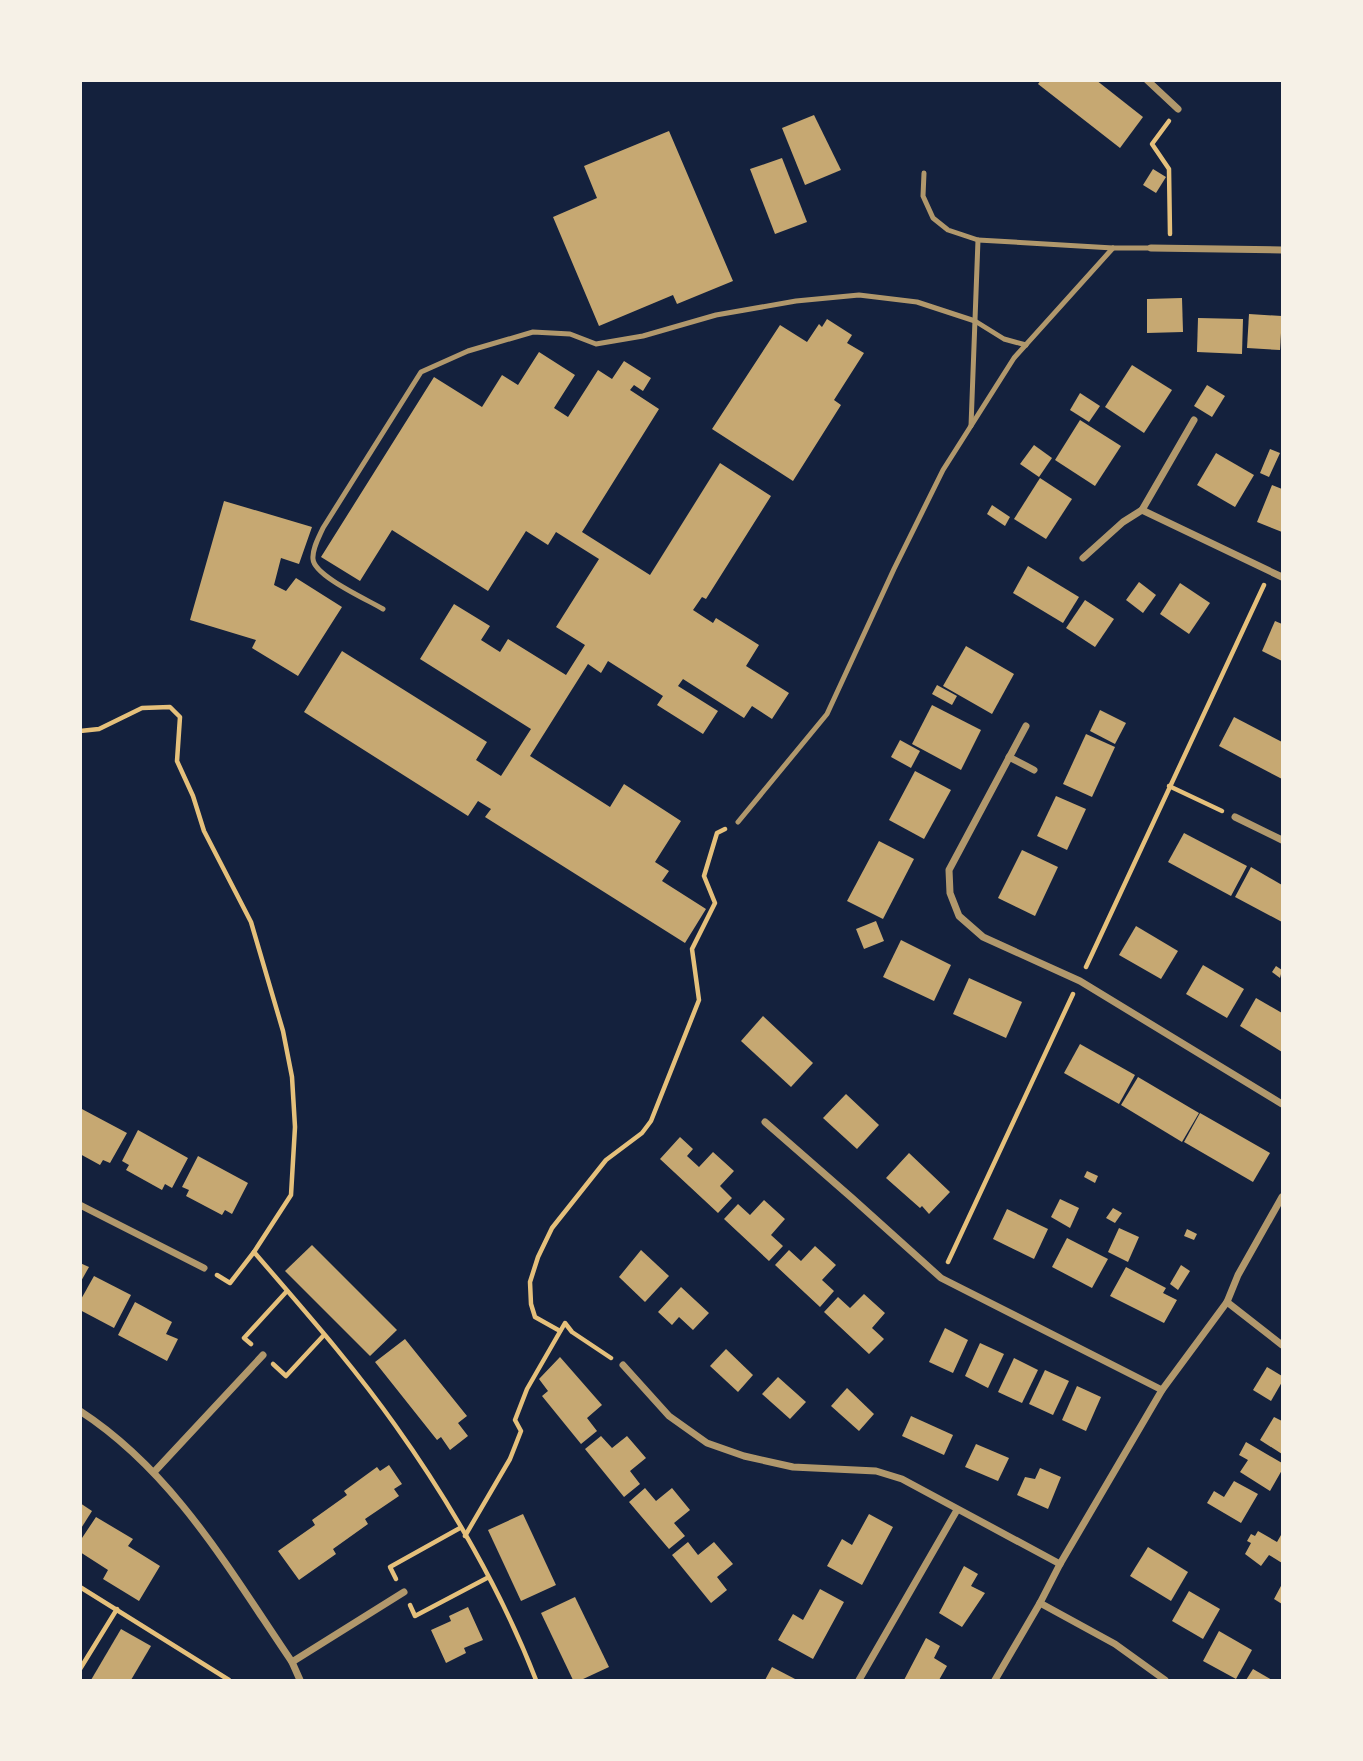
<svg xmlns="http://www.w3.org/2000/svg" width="1363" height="1761" viewBox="0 0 1363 1761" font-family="Ubuntu,sans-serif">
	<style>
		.building { fill: #c6a872 }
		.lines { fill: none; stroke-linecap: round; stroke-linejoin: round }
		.path { stroke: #e5c07b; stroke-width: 4.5 }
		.service { stroke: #b1986c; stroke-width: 5 }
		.minor { stroke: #b1986c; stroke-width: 7 }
	</style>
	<rect width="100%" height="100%" fill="#14213d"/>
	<g class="building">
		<path d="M1041,80H1096L1143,117L1120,148L1038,84Z"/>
		<path d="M814,115L841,170L805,185L782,128Z"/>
		<path d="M669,131L733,281L677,304L673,295L599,326L553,217L597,198L584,166Z"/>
		<path d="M782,158L807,222L775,234L750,169Z"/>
		<path d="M1153,169L1166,177L1156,193L1143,185Z"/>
		<path d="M1182,298L1183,332L1147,333V299Z"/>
		<path d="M1249,314L1282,316L1280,350L1247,348Z"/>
		<path d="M1198,318L1243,319L1242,354L1197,352Z"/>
		<path d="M827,319L852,335L847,343L864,353L834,400L841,405L793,481L712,429L780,325L807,342L819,324L822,327Z"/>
		<path d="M539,352L575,375L554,408L568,417L598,370L612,379L624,361L651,378L643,391L634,385L630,390L659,409L582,532L650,575L720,463L771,496L706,599L702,597L693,610L713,623L716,618L759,645L746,666L789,693L772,719L752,706L744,718L683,679L678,686L718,711L703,734L657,705L663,696L608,661L601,673L588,664L530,756L610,807L624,784L681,821L655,862L669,871L662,881L706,909L685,943L485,817L491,809L478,801L468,816L304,712L342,651L487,742L476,760L501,776L531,729L420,659L454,604L490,626L481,640L500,652L508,639L566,675L585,645L556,627L599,559L556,532L548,545L526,531L488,591L392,530L360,581L321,557L434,377L482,407L502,375L518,385Z"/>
		<path d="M1132,365L1172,390L1144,433L1105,407Z"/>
		<path d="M1207,385L1225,396L1212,417L1194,406Z"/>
		<path d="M1080,393L1100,406L1089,422L1070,410Z"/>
		<path d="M1080,420L1121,446L1095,486L1055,460Z"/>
		<path d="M1034,445L1052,458L1039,477L1020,464Z"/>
		<path d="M1270,449L1280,453L1269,477L1260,473Z"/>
		<path d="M1216,453L1254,475L1235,507L1197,485Z"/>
		<path d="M1040,478L1072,499L1046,539L1014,519Z"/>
		<path d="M1272,485L1282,489V532L1257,522Z"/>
		<path d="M224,501L312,527L299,564L281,558L274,585L286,591L296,578L342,607L298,676L252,648L256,640L190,620Z"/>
		<path d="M992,505L1010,517L1005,526L987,514Z"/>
		<path d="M1028,566L1079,597L1063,623L1013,593Z"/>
		<path d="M1139,582L1156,595L1143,613L1126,600Z"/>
		<path d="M1180,583L1210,603L1189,634L1160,614Z"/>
		<path d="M1085,600L1114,619L1095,647L1066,628Z"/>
		<path d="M1275,621L1282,624V661L1262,651Z"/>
		<path d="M966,646L1014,674L992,714L943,686Z"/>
		<path d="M937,685L957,696L952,705L932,694Z"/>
		<path d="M932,705L981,730L961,770L912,744Z"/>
		<path d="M1100,710L1126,723L1115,744L1090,731Z"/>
		<path d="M1234,717L1282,742V779L1219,746Z"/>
		<path d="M1086,734L1115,747L1092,797L1063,784Z"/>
		<path d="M900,740L920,751L911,768L891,757Z"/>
		<path d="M915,771L951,790L924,839L889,820Z"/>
		<path d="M1056,796L1086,809L1067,850L1037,836Z"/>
		<path d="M1184,833L1247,866L1231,896L1168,862Z"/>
		<path d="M879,841L914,859L883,919L847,901Z"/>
		<path d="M1022,850L1058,867L1035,916L998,898Z"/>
		<path d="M1251,867L1282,885V922L1235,897Z"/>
		<path d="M876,921L884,941L864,949L856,929Z"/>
		<path d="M1136,926L1178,951L1161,979L1119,955Z"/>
		<path d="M901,940L951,965L934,1001L883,977Z"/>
		<path d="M1203,965L1244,989L1227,1018L1186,994Z"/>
		<path d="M1276,966L1282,970L1280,978L1272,972Z"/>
		<path d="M969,978L1022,1002L1006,1038L953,1014Z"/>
		<path d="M1256,998L1282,1013V1052L1240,1026Z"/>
		<path d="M763,1016L813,1063L791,1087L741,1041Z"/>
		<path d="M1080,1044L1135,1075L1119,1104L1064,1073Z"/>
		<path d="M1138,1077L1199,1113L1182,1142L1121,1105Z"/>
		<path d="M846,1094L879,1125L857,1149L823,1118Z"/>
		<path d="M80,1108L127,1133L110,1163L103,1160L100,1165L80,1154Z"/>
		<path d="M1200,1113L1270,1153L1253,1182L1184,1142Z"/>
		<path d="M138,1130L188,1158L172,1188L165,1184L162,1190L126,1170L129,1165L122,1161Z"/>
		<path d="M680,1137L693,1149L687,1156L699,1167L713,1152L734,1171L720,1186L732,1198L718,1213L660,1159Z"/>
		<path d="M909,1153L950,1192L929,1214L922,1206L920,1208L886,1178Z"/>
		<path d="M198,1156L248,1183L232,1214L225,1210L222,1215L186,1196L189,1190L182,1187Z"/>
		<path d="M1087,1171L1098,1176L1095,1183L1084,1177Z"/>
		<path d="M1060,1199L1079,1208L1070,1228L1051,1217Z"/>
		<path d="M764,1200L785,1219L771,1235L783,1246L769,1261L724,1219L738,1204L750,1215Z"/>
		<path d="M1113,1208L1122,1213L1115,1223L1106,1218Z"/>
		<path d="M1007,1209L1048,1229L1034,1259L993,1239Z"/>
		<path d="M1119,1228L1139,1237L1128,1262L1108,1252Z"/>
		<path d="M1187,1229L1197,1234L1194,1240L1184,1236Z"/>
		<path d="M1067,1238L1108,1259L1092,1288L1052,1267Z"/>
		<path d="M312,1245L397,1330L370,1356L285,1271Z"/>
		<path d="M815,1246L836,1265L822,1280L834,1291L820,1307L775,1265L789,1250L801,1261Z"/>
		<path d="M641,1250L669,1276L645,1302L619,1277Z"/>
		<path d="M80,1263L89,1267L80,1283Z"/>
		<path d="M1181,1265L1190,1271L1178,1290L1170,1284Z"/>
		<path d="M1126,1267L1166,1288L1163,1293L1177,1300L1164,1323L1110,1296Z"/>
		<path d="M94,1276L131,1295L114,1328L80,1310V1301Z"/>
		<path d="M681,1287L709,1313L693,1330L679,1317L672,1325L658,1312Z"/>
		<path d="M864,1294L885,1313L872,1328L884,1339L869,1354L824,1312L838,1297L850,1308Z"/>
		<path d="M135,1302L172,1322L166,1334L178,1339L167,1361L118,1335Z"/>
		<path d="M945,1328L968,1340L953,1373L929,1362Z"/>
		<path d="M405,1339L467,1416L458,1423L468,1436L450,1450L441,1437L437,1440L375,1362Z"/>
		<path d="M980,1343L1004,1354L988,1388L965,1376Z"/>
		<path d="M726,1349L753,1375L738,1392L710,1366Z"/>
		<path d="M560,1357L602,1405L587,1418L597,1431L581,1444L542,1396L548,1391L539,1379Z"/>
		<path d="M1014,1358L1038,1370L1022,1403L998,1392Z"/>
		<path d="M1267,1367L1282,1376V1382L1271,1401L1253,1390Z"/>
		<path d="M1045,1370L1069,1381L1053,1415L1029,1404Z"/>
		<path d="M778,1377L806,1402L790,1419L762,1394Z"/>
		<path d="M1077,1386L1101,1397L1086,1431L1062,1420Z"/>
		<path d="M847,1388L874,1414L859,1431L831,1406Z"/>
		<path d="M911,1416L953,1435L944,1455L902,1436Z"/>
		<path d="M1274,1417L1282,1421V1454L1260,1440Z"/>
		<path d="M601,1436L612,1448L627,1436L646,1458L630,1471L640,1484L624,1497L585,1449Z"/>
		<path d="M1246,1442L1282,1463V1470L1270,1491L1240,1472L1248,1460L1239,1455Z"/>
		<path d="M976,1444L1009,1458L998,1481L965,1467Z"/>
		<path d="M389,1465L402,1484L394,1489L399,1496L365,1519L368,1524L333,1549L336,1554L299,1580L278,1551L315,1525L312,1520L347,1495L344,1491L377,1467L380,1471Z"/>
		<path d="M1040,1468L1061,1477L1048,1509L1017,1495L1025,1477L1035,1479Z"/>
		<path d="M1234,1481L1258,1494L1241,1523L1207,1503L1214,1491L1224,1497Z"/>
		<path d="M645,1488L656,1501L672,1488L690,1510L674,1523L685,1536L669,1549L629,1502Z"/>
		<path d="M80,1503L92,1511L80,1530Z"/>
		<path d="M523,1514L556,1585L521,1601L488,1530Z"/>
		<path d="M869,1514L893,1527L862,1585L827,1566L842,1539L852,1545Z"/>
		<path d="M96,1517L133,1539L128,1546L160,1566L139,1601L103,1579L108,1570L80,1552V1541Z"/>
		<path d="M1258,1531L1277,1542L1281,1535L1282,1536V1563L1269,1555L1261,1566L1245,1554L1251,1543L1247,1541L1251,1534L1255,1536Z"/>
		<path d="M688,1542L698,1555L714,1542L733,1564L717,1577L727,1590L711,1603L672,1555Z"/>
		<path d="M1148,1547L1188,1572L1171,1601L1130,1576Z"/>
		<path d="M964,1566L978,1574L971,1586L985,1593L962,1627L939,1613Z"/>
		<path d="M1282,1584V1604L1274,1599Z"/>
		<path d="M820,1589L844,1602L813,1659L778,1640L793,1614L803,1620Z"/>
		<path d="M1189,1591L1220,1609L1203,1639L1172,1621Z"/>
		<path d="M575,1597L609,1667L581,1680H573L541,1613Z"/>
		<path d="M468,1607L483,1640L464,1648L466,1653L446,1663L431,1630L451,1621L449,1616Z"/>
		<path d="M121,1629L151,1646L131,1680H91Z"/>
		<path d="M1219,1631L1252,1650L1236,1679L1203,1661Z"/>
		<path d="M926,1638L940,1646L934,1658L947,1666L939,1680H904Z"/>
		<path d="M772,1667L797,1680H765Z"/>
		<path d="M1253,1669L1272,1680H1246Z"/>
	</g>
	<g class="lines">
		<g class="path">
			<path d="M1169,121L1152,144L1169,169L1170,234"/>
			<path d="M80,731L99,729L142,708L170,707L180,717L177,761L193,796L204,831L251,922L283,1031L292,1077L295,1127L291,1195L254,1252L230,1283L217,1275"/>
			<path d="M1169,786L1222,811"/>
			<path d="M1086,967L1264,585"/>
			<path d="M254,1252C302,1308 352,1364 395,1425C450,1502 502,1592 536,1680"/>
			<path d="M948,1262L1073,994"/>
			<path d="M560,1331L535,1317L531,1304L530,1282L538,1257L552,1228L606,1160L642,1133L651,1121L699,1000L692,949L715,903L704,876L717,833L725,829"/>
			<path d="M251,1344L244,1338L287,1291"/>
			<path d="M273,1364L286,1376L324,1335"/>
			<path d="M465,1536L510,1459L521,1431L515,1420L527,1389L565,1323L572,1332L611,1358"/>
			<path d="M396,1579L390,1567L460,1528"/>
			<path d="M80,1587L229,1680"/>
			<path d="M410,1605L415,1616L487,1578"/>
			<path d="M80,1669L117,1609"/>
		</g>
		<g class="service">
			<path d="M924,173L923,196L933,218L948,230L978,240L1113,248H1151"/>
			<path d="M971,426L978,240"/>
			<path d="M383,609C368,600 314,576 313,559C312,549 319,537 323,528L421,372L468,351L533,332L570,334L596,344L643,336L716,315L796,301L859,295L917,302L975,321L1004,339L1026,345"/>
			<path d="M738,822L827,714L894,569L943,470L1014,358L1113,248"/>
		</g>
		<g class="minor">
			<path d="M1147,80L1178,109"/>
			<path d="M1151,248L1282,250"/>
			<path d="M1142,510L1282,577"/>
			<path d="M1083,558L1123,522L1142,510L1194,420"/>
			<path d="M1026,726L949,870L950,893L959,916L983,937L1080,981L1282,1104"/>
			<path d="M1009,757L1034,770"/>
			<path d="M1235,817L1282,840"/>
			<path d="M765,1122L852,1198L941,1278L1162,1390"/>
			<path d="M80,1205L204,1268"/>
			<path d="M1227,1302L1282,1345"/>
			<path d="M623,1365L669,1416L707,1443L744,1456L793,1467L876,1471L902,1479L1060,1564"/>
			<path d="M80,1411C174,1472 230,1571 292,1662L300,1680"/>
			<path d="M155,1471L263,1355"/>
			<path d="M1040,1603L1115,1644L1165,1680"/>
			<path d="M292,1662L404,1592"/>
			<path d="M859,1680L957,1510"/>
			<path d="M995,1680L1040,1603L1060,1564L1162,1390L1227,1302L1238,1275L1282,1197"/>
		</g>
	</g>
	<rect width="1363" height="1761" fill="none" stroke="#f6f1e7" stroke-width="164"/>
</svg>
